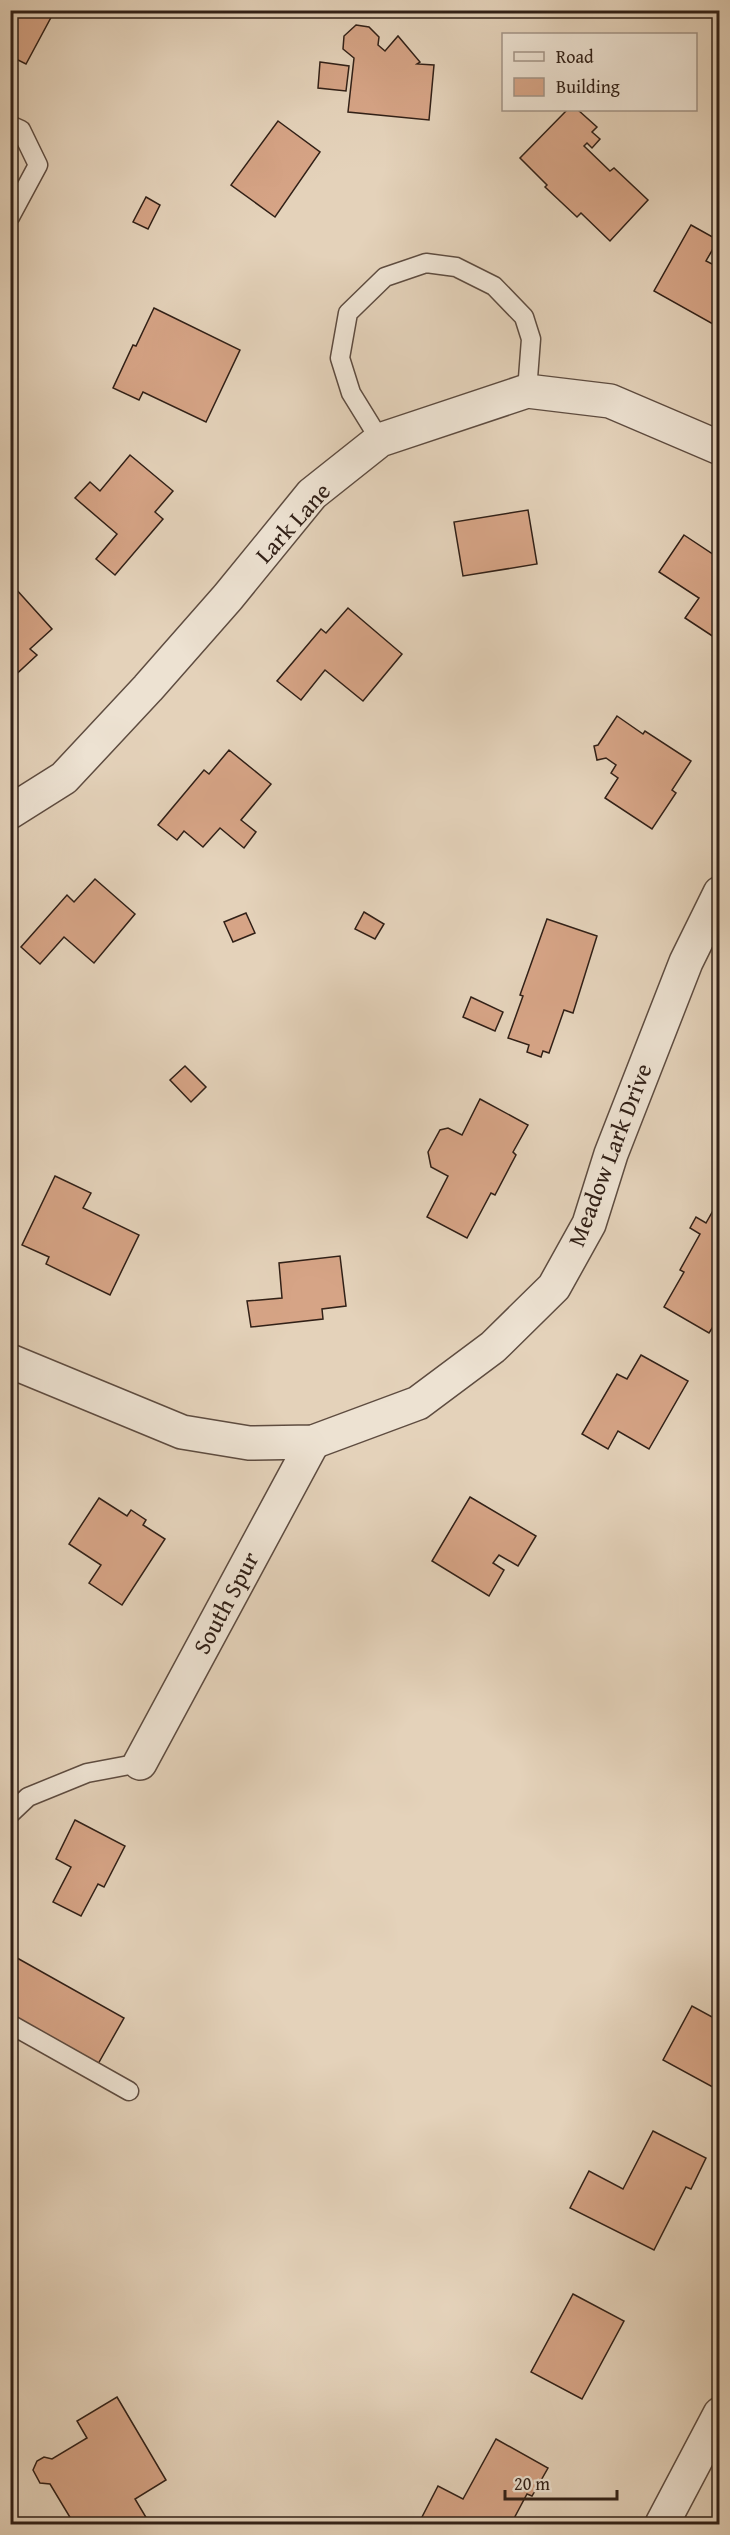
<svg xmlns="http://www.w3.org/2000/svg" width="730" height="2535" viewBox="0 0 730 2535" font-family="'Gentium Book Plus',serif">
	<style>
		.building { fill: #d6a486; stroke: #312017; stroke-width: 1.5 }
		.lines { fill: none; stroke-linecap: round; stroke-linejoin: round }
		.service-casing { stroke: #5e4c40; stroke-width: 21 }
		.minor-casing { stroke: #5e4c40; stroke-width: 36 }
		.service { stroke: #ede2d2; stroke-width: 18 }
		.minor { stroke: #ede2d2; stroke-width: 33 }
		.labels { text-anchor: middle; stroke-width: 5; stroke-linejoin: round; paint-order: stroke }
		.street-label { font-size: 24px; fill: #312017; stroke: #ede2d2 }
	</style>
	<rect width="100%" height="100%" fill="#e4d2ba"/>
	<filter id="stains"><feTurbulence type="fractalNoise" baseFrequency=".00333" numOctaves="4"/><feColorMatrix values="0 0 0 0 .2 0 0 0 0 .09 0 0 0 0 .02 0 0 0 .5 -.17"/></filter>
	<radialGradient id="worn" r=".72"><stop offset=".6" stop-color="#630" stop-opacity="0"/><stop offset="1" stop-color="#630" stop-opacity=".3"/></radialGradient>
	<g class="building">
		<path d="M10,10H55L26,64L10,56Z"/>
		<path d="M356,25L369,27L379,37L378,45L385,51L398,36L420,62L417,64L434,65L429,120L348,112L354,58L343,49L344,36Z"/>
		<path d="M320,62L349,66L346,91L318,88Z"/>
		<path d="M567,110H578L597,127L592,132L600,139L592,148L587,143L584,146L610,171L614,168L648,200L610,241L581,213L577,217L545,187L547,185L520,158Z"/>
		<path d="M278,121L320,152L275,217L231,185Z"/>
		<path d="M146,197L160,205L148,229L133,222Z"/>
		<path d="M691,225L718,240L706,261L720,268V328L654,291Z"/>
		<path d="M154,308L240,350L206,422L143,392L139,400L113,388L133,345L136,346Z"/>
		<path d="M130,455L173,491L155,512L163,519L115,575L96,559L117,534L75,498L90,482L100,491Z"/>
		<path d="M528,510L537,564L463,576L454,522Z"/>
		<path d="M684,535L720,559V641L685,618L699,598L659,572Z"/>
		<path d="M15,588L52,629L30,649L37,655L10,680V592Z"/>
		<path d="M348,608L402,654L363,701L325,670L301,700L277,681L321,629L326,633Z"/>
		<path d="M617,716L643,734L645,731L691,761L672,790L676,793L652,829L605,798L618,778L611,773L616,765L606,758L597,760L594,746L598,745Z"/>
		<path d="M229,750L271,784L241,820L256,832L244,848L220,828L203,847L184,831L177,840L158,825L204,770L209,774Z"/>
		<path d="M95,879L135,914L94,963L64,937L40,964L21,947L67,895L74,902Z"/>
		<path d="M364,912L384,924L375,939L355,929Z"/>
		<path d="M246,913L255,933L233,942L224,922Z"/>
		<path d="M547,919L597,936L573,1013L564,1010L549,1053L543,1051L541,1057L527,1052L529,1045L508,1038L523,996L520,995Z"/>
		<path d="M471,997L503,1012L495,1031L463,1017Z"/>
		<path d="M185,1066L206,1087L191,1102L170,1080Z"/>
		<path d="M480,1099L528,1125L513,1152L516,1155L495,1195L491,1193L467,1238L427,1217L448,1176L431,1167L428,1152L440,1130L448,1128L462,1135Z"/>
		<path d="M55,1176L91,1193L83,1208L139,1235L110,1295L46,1264L49,1257L22,1245Z"/>
		<path d="M719,1200L720,1316L709,1333L664,1307L684,1272L680,1270L700,1234L690,1228L696,1217L706,1223Z"/>
		<path d="M340,1256L346,1306L322,1309L323,1319L251,1327L247,1301L282,1298L279,1263Z"/>
		<path d="M641,1355L688,1381L649,1449L618,1431L608,1449L582,1434L617,1374L627,1379Z"/>
		<path d="M470,1497L536,1536L518,1566L499,1555L493,1563L504,1570L489,1596L432,1561Z"/>
		<path d="M99,1498L127,1516L131,1510L146,1520L143,1525L165,1539L122,1605L89,1583L101,1565L69,1544Z"/>
		<path d="M75,1820L125,1846L104,1887L98,1884L81,1916L53,1902L71,1867L56,1859Z"/>
		<path d="M10,1954L124,2018L98,2064L10,2015Z"/>
		<path d="M720,2004V2091L663,2060L692,2006L712,2017Z"/>
		<path d="M653,2131L706,2158L691,2189L686,2187L654,2250L570,2208L589,2171L623,2189Z"/>
		<path d="M573,2294L624,2321L582,2399L531,2372Z"/>
		<path d="M117,2397L166,2480L135,2499L150,2524H74L50,2484L40,2483L33,2470L37,2461L44,2457L52,2459L87,2438L77,2421Z"/>
		<path d="M496,2439L548,2468L532,2496L527,2494L511,2524H431L421,2519L438,2486L463,2499Z"/>
	</g>
	<g class="lines">
		<defs>
			<g id="service">
				<path d="M10,125L21,130L38,165L10,217"/>
				<path d="M380,440L351,393L340,358L348,313L385,277L426,263L456,267L494,286L524,317L531,339L527,391"/>
				<path d="M10,1814L28,1797L87,1773L140,1763"/>
				<path d="M10,2024L129,2091"/>
			</g>
			<g id="minor">
				<path d="M10,812L64,778L148,688L228,597L312,494L380,440L527,391L610,401L720,448"/>
				<path d="M10,1361L182,1432L249,1443L313,1442L418,1403L493,1347L554,1287L589,1224L611,1154L686,962L720,893"/>
				<path d="M140,1763L313,1442"/>
				<path d="M662,2524L720,2414"/>
			</g>
		</defs>
		<use href="#service" class="service-casing"/>
		<use href="#minor" class="minor-casing"/>
		<use href="#service" class="service"/>
		<use href="#minor" class="minor"/>
	</g>
	<g class="labels">
		<g class="street-label">
			<text transform="translate(293 523) rotate(-48)" y="8">Lark Lane</text>
			<text transform="translate(610 1155) rotate(-69)" y="8">Meadow Lark Drive</text>
			<text transform="translate(226 1603) rotate(-62)" y="8">South Spur</text>
		</g>
	</g>
	<rect width="730" height="2535" fill="none" stroke="#e4d2ba" stroke-width="36"/>
	<rect x="12" y="12" width="706" height="2511" fill="none" stroke="#312017" stroke-width="3"/>
	<rect x="18" y="18" width="694" height="2499" fill="none" stroke="#312017" stroke-width="1.5"/>
	<rect x="502" y="33" width="195" height="78" fill="#ede2d2" stroke="#a29487" stroke-width="1.5"/>
	<rect x="514" y="52" width="30" height="9" fill="#ede2d2" stroke="#a29487" stroke-width="1.5"/>
	<text x="556" y="63" font-size="18" fill="#312017">Road</text>
	<rect x="514" y="78" width="30" height="18" fill="#d6a486" stroke="#a29487" stroke-width="1.5"/>
	<text x="556" y="93" font-size="18" fill="#312017">Building</text>
	<path d="M505 2490v9h112v-9" fill="none" stroke="#312017" stroke-width="3"/>
	<text x="514" y="2490" font-size="18" fill="#312017" stroke="#ede2d2" stroke-width="4.5" paint-order="stroke">20 m</text>
	<rect width="100%" height="100%" filter="url(#stains)"/>
	<rect width="100%" height="100%" fill="url(#worn)"/>
</svg>
